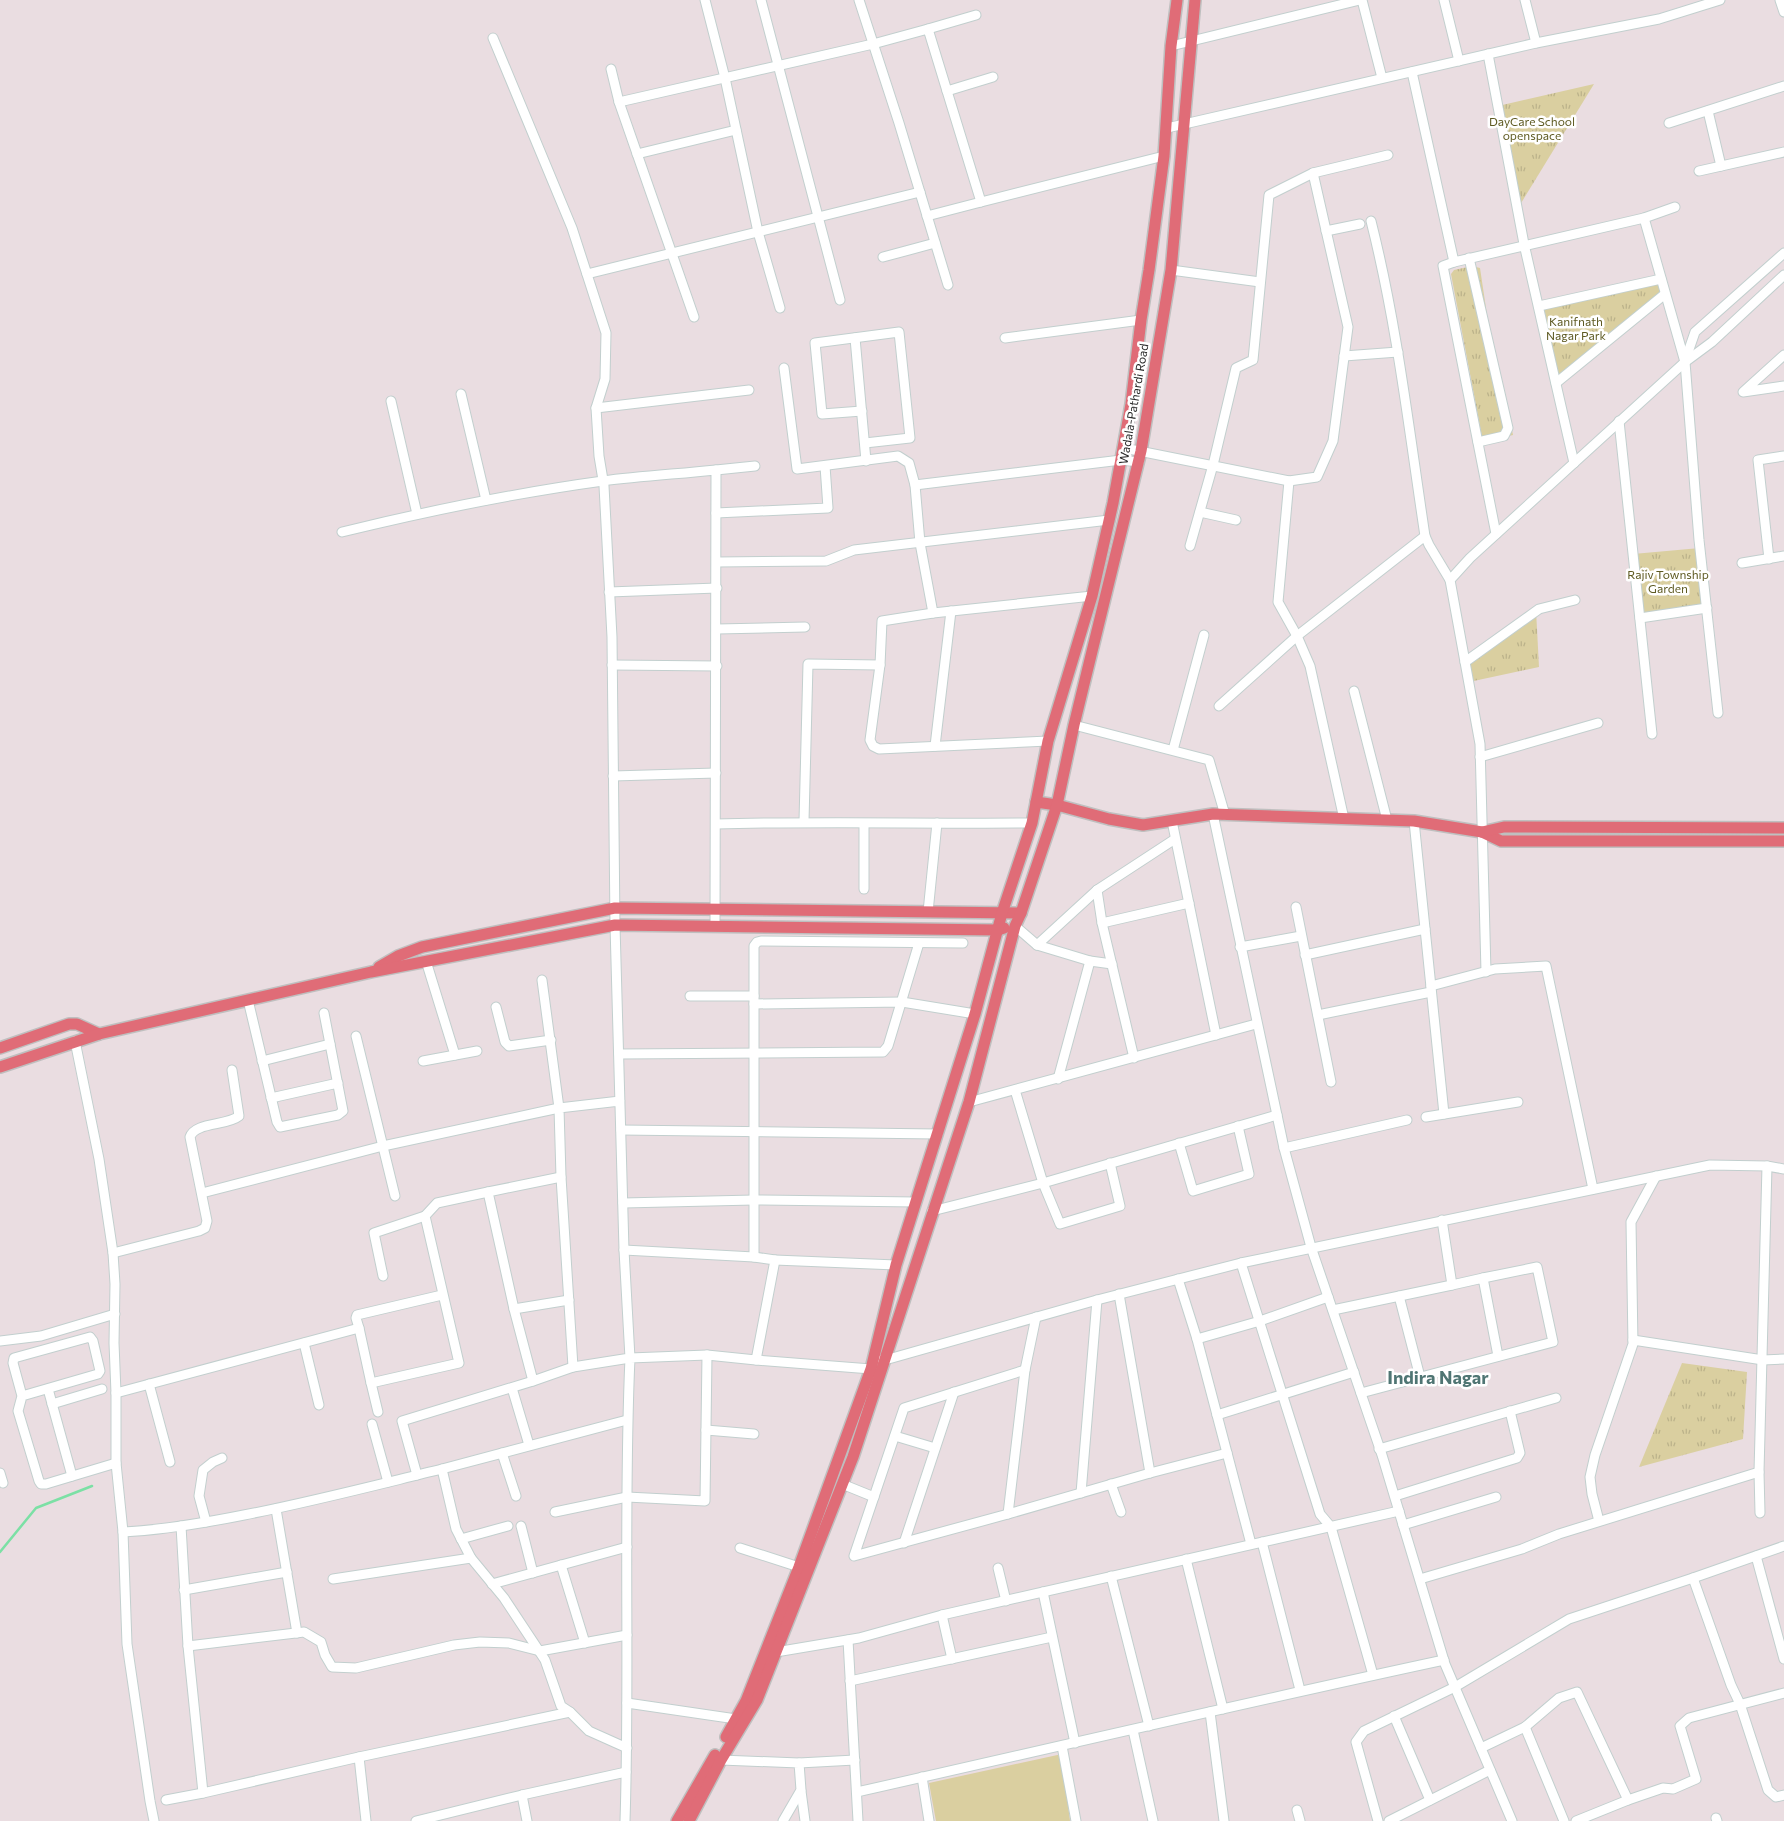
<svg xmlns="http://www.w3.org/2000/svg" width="1784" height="1821" viewBox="0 0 1784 1821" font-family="Commissioner,sans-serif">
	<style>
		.grass { fill: #dacfa0 }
		.park { fill: url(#park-tufts) }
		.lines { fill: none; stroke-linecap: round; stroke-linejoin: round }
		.stream { stroke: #7ce0a5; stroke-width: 2.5 }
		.minor-casing { stroke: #c2cfce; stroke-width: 11 }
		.major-casing { stroke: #bfbfbf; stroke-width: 14 }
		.minor { stroke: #fff; stroke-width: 9 }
		.major { stroke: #e06c77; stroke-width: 11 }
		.labels { text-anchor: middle; stroke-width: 5; stroke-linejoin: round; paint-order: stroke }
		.park-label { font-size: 12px; fill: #5e5a22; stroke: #fff }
		.street-label { font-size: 12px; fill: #2a2a2a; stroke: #fff }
		.district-label { font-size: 18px; font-weight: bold; fill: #4f7573; stroke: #fff }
	</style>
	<defs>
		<pattern id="park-tufts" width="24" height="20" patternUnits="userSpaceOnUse" patternTransform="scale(1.25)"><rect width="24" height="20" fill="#dacfa0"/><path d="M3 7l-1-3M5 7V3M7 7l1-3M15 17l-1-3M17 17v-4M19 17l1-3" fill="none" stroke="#bbb28a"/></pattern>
	</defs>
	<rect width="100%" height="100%" fill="#eadde1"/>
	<path class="grass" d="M1062,1754L1070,1821H936L929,1783Z"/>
	<g class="park">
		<path d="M1594,84L1518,208L1498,106Z"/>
		<path d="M1472,266L1480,268L1490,335L1513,435L1483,442L1451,274L1454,270Z"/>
		<path d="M1661,279L1665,294L1556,383L1539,306Z"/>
		<path d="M1700,548L1707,608L1640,618L1633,554Z"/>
		<path d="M1536,610L1539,667L1469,682L1465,662Z"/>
		<path d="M1682,1363L1747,1372L1743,1439L1639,1467Z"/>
	</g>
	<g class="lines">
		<path class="stream" d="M0,1552L36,1508L92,1486"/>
		<defs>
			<g id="minor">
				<path d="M705,0L725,78L758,232L780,308"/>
				<path d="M761,0L840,300"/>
				<path d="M859,0L899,123L948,285"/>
				<path d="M1362,0L1382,78"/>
				<path d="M1444,0L1459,61"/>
				<path d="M1525,0L1536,43"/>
				<path d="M1780,0L1784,12"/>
				<path d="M928,29L976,15"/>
				<path d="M493,38L572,228L606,333L605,379L596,408L599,456L604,486L612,637L615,925L624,1250L630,1358L573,1367L561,1177L559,1108L620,1101"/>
				<path d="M1171,46L1360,0"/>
				<path d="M1488,54L1524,244L1574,463"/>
				<path d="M611,69L619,102L694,317"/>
				<path d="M1412,72L1454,262L1644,218L1675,207"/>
				<path d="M947,91L993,77"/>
				<path d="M619,102L873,44L928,29L981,202L1164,156"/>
				<path d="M1708,111L1721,166"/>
				<path d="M1669,123L1784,86"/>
				<path d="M1167,128L1536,43L1659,19L1720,0"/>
				<path d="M637,154L736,130"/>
				<path d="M1699,171L1784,152"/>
				<path d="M927,216L981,202"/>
				<path d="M1644,218L1685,362L1699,540L1718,713"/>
				<path d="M1371,221C1397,324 1409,430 1425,536L1429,545L1450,580"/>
				<path d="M1326,231L1360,224"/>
				<path d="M883,257L935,243"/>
				<path d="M1469,258L1508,428L1504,436L1478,442"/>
				<path d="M1454,262L1443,266L1496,534"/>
				<path d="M1171,270L1260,282"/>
				<path d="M587,274L920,192"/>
				<path d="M1539,306L1661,279"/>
				<path d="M855,338L866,461"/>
				<path d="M1005,338L1141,320"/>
				<path d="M1784,355L1743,392L1784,386"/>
				<path d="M1344,356L1398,352"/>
				<path d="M1685,361L1695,332L1784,253"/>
				<path d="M784,368L797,469L898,456L909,463L915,485L1121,460L1139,462"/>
				<path d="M1556,383L1665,294"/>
				<path d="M461,394L486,500"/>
				<path d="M391,401L417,514"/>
				<path d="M596,408L749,390"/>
				<path d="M862,411L822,414L815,343L899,332L910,438L865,443"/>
				<path d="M1619,421L1652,734"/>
				<path d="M1124,448L1289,481L1317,477L1333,441L1348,327L1313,173"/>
				<path d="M716,470L755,466"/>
				<path d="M1289,481L1278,602L1297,636L1310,666L1344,819"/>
				<path d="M915,485L920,543L933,613"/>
				<path d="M1200,512L1236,520"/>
				<path d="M716,513L828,508L825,466"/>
				<path d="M342,532C428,511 515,493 603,481C640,476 678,474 716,470L715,926"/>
				<path d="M1190,546L1213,465L1236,368L1253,360L1269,195L1313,173L1388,155"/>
				<path d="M1769,559L1758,460L1784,456"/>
				<path d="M717,562L826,561L854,550L1109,520"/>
				<path d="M1742,563L1784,556"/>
				<path d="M609,592L717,588"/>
				<path d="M1640,618L1707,608"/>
				<path d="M717,629L805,627"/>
				<path d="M1465,662L1539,609L1575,600"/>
				<path d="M612,665L717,666"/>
				<path d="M880,665L870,740L873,746L879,749L1048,741"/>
				<path d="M1354,691L1387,820"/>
				<path d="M1219,706L1297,636L1425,536"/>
				<path d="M1074,725L1209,760L1225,815"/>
				<path d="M935,746L951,611"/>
				<path d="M1173,750L1204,635"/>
				<path d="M1480,757L1598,723"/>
				<path d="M613,776L716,773"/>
				<path d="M1213,814L1284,1148L1311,1247L1382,1455L1445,1664L1512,1821"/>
				<path d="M804,821L808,664L880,665L882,621L933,613L1092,596"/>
				<path d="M1172,821L1216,1035"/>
				<path d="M1414,821L1444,1114"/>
				<path d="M716,824C821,821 926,824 1032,823"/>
				<path d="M864,889V824"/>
				<path d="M1097,890L1102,923L1134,1058"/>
				<path d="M1296,907L1331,1082"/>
				<path d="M928,912L937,823"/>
				<path d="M1102,923L1189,903"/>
				<path d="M1015,926L1037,945L1097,890L1175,839"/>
				<path d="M1037,945L1090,961L1058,1079"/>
				<path d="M1240,947L1301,936"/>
				<path d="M1305,955L1425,929"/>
				<path d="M426,961L455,1055"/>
				<path d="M1090,961L1112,964"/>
				<path d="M1486,972L1480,744L1450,580L1470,558L1574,463L1685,362L1712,342L1784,275"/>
				<path d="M1431,986L1495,969L1546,966L1593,1189"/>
				<path d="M690,996H754"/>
				<path d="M248,1000L277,1122L280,1127L338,1115L343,1111L324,1013"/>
				<path d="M754,1004L902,1002L975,1014"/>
				<path d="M496,1007L505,1042L509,1046L551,1040"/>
				<path d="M1318,1015L1431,992"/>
				<path d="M356,1036L395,1196"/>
				<path d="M75,1041L99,1159L113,1253L115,1284L114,1343L116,1393V1463L123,1532L127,1644L150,1801L154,1821"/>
				<path d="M619,1054L883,1052L888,1046L919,943"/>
				<path d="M262,1061L330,1044"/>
				<path d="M423,1061L477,1051"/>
				<path d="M1015,1090L1043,1183L1060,1224L1120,1206L1110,1163"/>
				<path d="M271,1098L338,1083"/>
				<path d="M969,1102L1256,1024"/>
				<path d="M1426,1117L1518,1102"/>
				<path d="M621,1130L938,1134"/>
				<path d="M1179,1143L1193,1191L1249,1174L1238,1126"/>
				<path d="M1284,1148L1407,1120"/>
				<path d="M561,1177L488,1192L514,1309L533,1381L573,1367"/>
				<path d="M202,1193L383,1146L559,1108L542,980"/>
				<path d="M623,1203L754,1200L916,1202"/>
				<path d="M932,1211L1043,1183L1277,1115"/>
				<path d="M1442,1220L1452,1285L1483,1278L1498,1356"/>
				<path d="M113,1253L199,1231L205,1228L207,1221L190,1137C195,1122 227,1126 239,1116L232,1070"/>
				<path d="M754,1257V946L757,942L761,941L963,943"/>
				<path d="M775,1260L896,1265"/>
				<path d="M1241,1263L1320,1514L1331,1527L1373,1675"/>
				<path d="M383,1276L374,1233L425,1216"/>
				<path d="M1178,1279L1197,1339L1251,1544"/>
				<path d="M1119,1294L1150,1473"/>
				<path d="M1399,1296L1420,1377"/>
				<path d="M514,1309L569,1300"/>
				<path d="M1333,1310L1452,1285"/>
				<path d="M1036,1317L1025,1370L1008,1514L1150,1473L1227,1453"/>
				<path d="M359,1328L356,1318L357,1315L442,1295"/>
				<path d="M1197,1339L1260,1321L1328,1297"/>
				<path d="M1633,1340L1763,1360L1784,1359"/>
				<path d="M0,1341L41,1336L115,1314"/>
				<path d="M304,1343L319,1405"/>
				<path d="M756,1360L871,1369"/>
				<path d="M880,1360H885L1097,1300L1241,1263L1710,1165L1767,1166L1784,1169"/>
				<path d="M371,1383L378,1412"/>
				<path d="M149,1384L170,1462"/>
				<path d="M512,1388L529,1445"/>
				<path d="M48,1389L72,1476"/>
				<path d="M116,1393L359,1328L371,1383L459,1363L425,1216L437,1203L488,1192"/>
				<path d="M1361,1393L1553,1342L1537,1267L1483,1278"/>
				<path d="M22,1396L98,1374L100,1371L93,1341L90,1337L14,1358L13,1363L22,1396L18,1411L39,1481L41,1484H46L116,1463"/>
				<path d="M52,1404L102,1389"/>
				<path d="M1217,1415L1354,1372"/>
				<path d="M372,1424L388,1482"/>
				<path d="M706,1430L754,1434"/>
				<path d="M895,1436L935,1448"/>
				<path d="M1379,1449L1556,1398"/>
				<path d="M502,1453L516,1496"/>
				<path d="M1759,1472L1760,1513"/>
				<path d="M0,1473L3,1483"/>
				<path d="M417,1475L402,1421L533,1381"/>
				<path d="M842,1484L874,1497"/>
				<path d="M1111,1484L1121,1512"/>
				<path d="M1081,1493L1097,1300"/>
				<path d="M1395,1496L1517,1458L1520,1453L1510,1411"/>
				<path d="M276,1509L297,1633"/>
				<path d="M555,1512L627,1497L705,1501L707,1355L756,1360L775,1260L754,1257L624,1250"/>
				<path d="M1008,1514L854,1556L904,1408L1025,1370"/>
				<path d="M1599,1521L1592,1494L1590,1477L1595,1455L1633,1344L1631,1222L1656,1176"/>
				<path d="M206,1522L199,1496L203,1470L213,1462L222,1458"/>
				<path d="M1403,1525L1496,1497"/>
				<path d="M181,1526L188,1646L203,1793"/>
				<path d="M521,1526L533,1573"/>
				<path d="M123,1532C164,1530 204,1523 244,1515C311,1502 376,1485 442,1469"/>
				<path d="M461,1539L508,1526"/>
				<path d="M1262,1542L1300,1690"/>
				<path d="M904,1543L954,1392"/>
				<path d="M740,1548L799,1567"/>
				<path d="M1756,1556L1784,1659"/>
				<path d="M1186,1559L1223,1709"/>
				<path d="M561,1565L585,1643"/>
				<path d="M998,1568L1006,1601"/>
				<path d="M1111,1576L1149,1726"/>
				<path d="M1693,1578L1784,1546"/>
				<path d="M333,1579L471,1558"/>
				<path d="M1420,1579L1522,1549L1559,1534L1759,1472L1767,1166"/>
				<path d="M492,1584L627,1547"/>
				<path d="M184,1590L287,1572"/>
				<path d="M1043,1592L1075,1743"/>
				<path d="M942,1615L952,1659"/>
				<path d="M848,1640L858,1821"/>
				<path d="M188,1646L304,1632L321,1642L325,1655L332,1667L356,1668L454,1645L480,1642L509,1643L540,1651L627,1635"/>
				<path d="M770,1653L859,1638L942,1615L1399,1511"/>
				<path d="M850,1681L1052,1637"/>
				<path d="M627,1703L736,1719"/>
				<path d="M1210,1712L1224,1821"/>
				<path d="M1394,1716L1430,1800"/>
				<path d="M1525,1727L1564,1821"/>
				<path d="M1133,1730L1153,1821"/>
				<path d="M1062,1746L1076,1821"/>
				<path d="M627,1748L589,1731L570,1712L561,1706L545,1660L504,1598L471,1558L456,1529L442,1469L627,1420"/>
				<path d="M1481,1748L1525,1727L1559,1698L1577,1692L1628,1800"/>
				<path d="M359,1757L366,1821"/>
				<path d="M721,1760L799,1763L801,1790L783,1821"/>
				<path d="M799,1763L855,1760"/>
				<path d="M922,1777L929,1821"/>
				<path d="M801,1791L805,1821"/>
				<path d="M857,1792C1052,1748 1248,1702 1444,1660"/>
				<path d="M522,1795L527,1821"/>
				<path d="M166,1800L203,1793L359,1757L570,1712"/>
				<path d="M1297,1810L1300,1821"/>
				<path d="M1716,1818L1717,1821"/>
				<path d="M416,1821L522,1795L626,1772"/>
				<path d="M625,1821C630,1667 623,1512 630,1358L707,1355"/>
				<path d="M1378,1821L1356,1742L1364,1731L1455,1687L1569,1619L1693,1578L1731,1685L1740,1704L1768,1790L1776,1797L1784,1795"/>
				<path d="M1389,1821L1490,1770"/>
				<path d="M1576,1821L1628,1800L1663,1788L1673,1789L1696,1779L1680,1726L1689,1718L1784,1693"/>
			</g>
			<g id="major">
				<path d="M1036,802L1057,805L1109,819L1143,825L1213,814L1414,821L1482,832L1501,841H1784"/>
				<path d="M1482,832L1504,827L1784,828"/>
				<path d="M379,967L398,956L422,947L615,908L1021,913"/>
				<path d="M0,1048L69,1024H77L99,1034"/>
				<path d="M0,1067L99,1034L371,972L615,925L998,930L1004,928"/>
				<path d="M726,1737L746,1701L799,1567L871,1369L896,1265L975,1014L1002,913L1032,823L1048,741L1092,596L1113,503L1131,404L1141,320L1149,270L1164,156L1171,46L1177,0"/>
				<path d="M677,1821L715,1755"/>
				<path d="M689,1821L721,1760L757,1700L853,1457L969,1102L1015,926L1021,913L1057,805L1074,725L1141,451L1171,270L1195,0"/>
			</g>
		</defs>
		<use href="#minor" class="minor-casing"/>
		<use href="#major" class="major-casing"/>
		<use href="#minor" class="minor"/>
		<use href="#major" class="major"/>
	</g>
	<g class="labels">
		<g class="park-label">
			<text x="1532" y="126">DayCare School<tspan x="1532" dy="14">openspace</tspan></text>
			<text x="1576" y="326">Kanifnath<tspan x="1576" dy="14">Nagar Park</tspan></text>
			<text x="1668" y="579">Rajiv Township<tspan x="1668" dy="14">Garden</tspan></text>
		</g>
		<g class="street-label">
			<text transform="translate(1134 404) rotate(-80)" y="4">Wadala-Pathardi Road</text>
		</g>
		<g class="district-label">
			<text x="1438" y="1384">Indira Nagar</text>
		</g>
	</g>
</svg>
